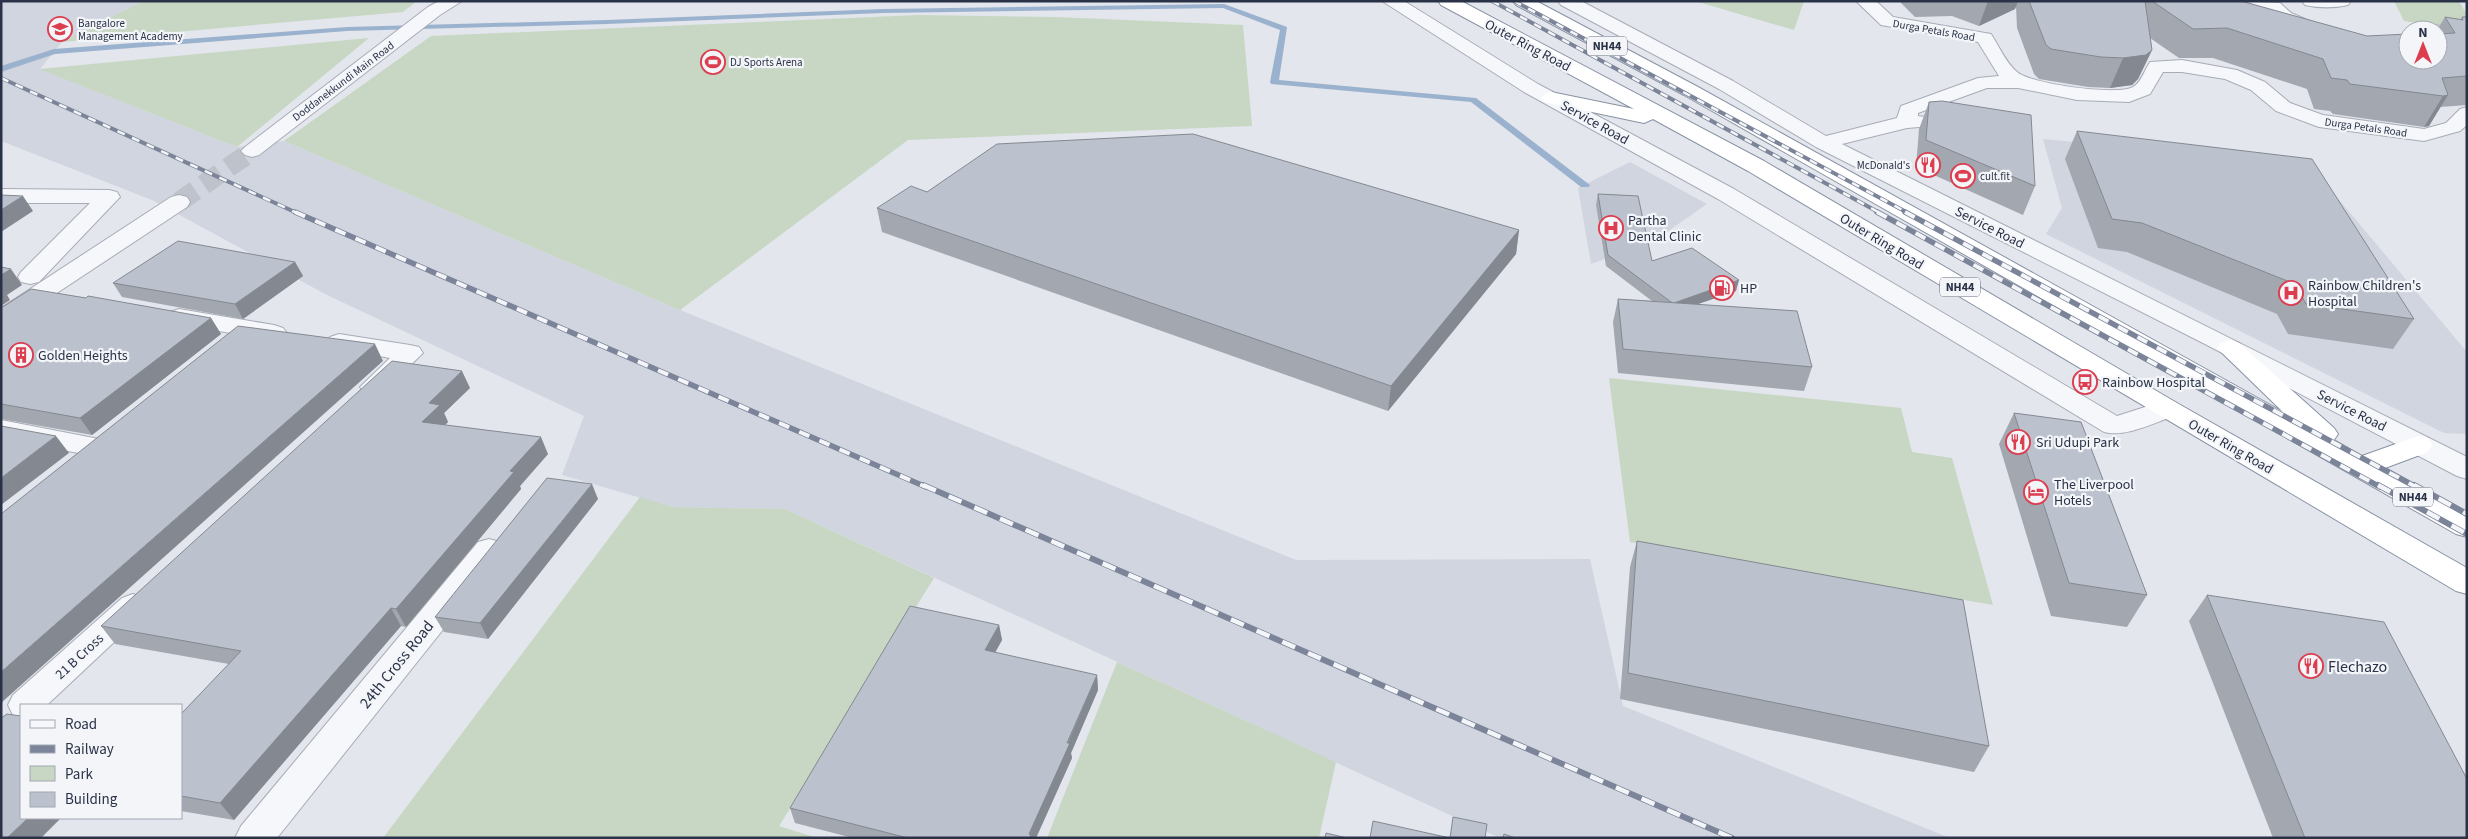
<svg xmlns="http://www.w3.org/2000/svg" width="2468" height="839" viewBox="0 0 2468 839" font-family="'Source Sans 3',sans-serif">
	<style>
		.built { fill: #d1d5df }
		.green { fill: #c7d7c3 }
		.lines { fill: none; stroke-linecap: round; stroke-linejoin: round }
		.stream { fill: #9bb2cf; fill-rule: evenodd }
		.minor-tunnel { stroke: #bec2cb; stroke-width: 20; stroke-dasharray: 20 10; stroke-linecap: butt }
		.minor-casing { stroke: #a7acb7; stroke-width: 2 }
		.highway-casing { stroke: #8993a5; stroke-width: 2 }
		.minor { fill: #f6f7fa; fill-rule: evenodd }
		.highway { fill: #fff; fill-rule: evenodd }
		.rail-far2-casing { stroke: #7b8498; stroke-width: 4 }
		.rail-far1-casing { stroke: #7b8498; stroke-width: 5.5 }
		.rail-casing { stroke: #7b8498; stroke-width: 6 }
		.rail-far2 { stroke: #f3f5f9; stroke-width: 2.5; stroke-dasharray: 8; stroke-linecap: butt }
		.rail-far1 { stroke: #f3f5f9; stroke-width: 4; stroke-dasharray: 11; stroke-linecap: butt }
		.rail { stroke: #f3f5f9; stroke-width: 4.5; stroke-dasharray: 14; stroke-linecap: butt }
		.wall { fill: #a2a7b0 }
		.shaded-wall { fill: #848890 }
		.building { fill: #bcc2cd; stroke: #848890 }
		.labels { text-anchor: middle; stroke-width: 4.5; stroke-linejoin: round; paint-order: stroke }
		.far-poi-label { font-size: 11px; fill: #293247; stroke: #f3f5f9; text-anchor: start }
		.far-street-label { font-size: 11px; fill: #293247; stroke: #f3f5f9 }
		.shield { fill: #f3f5f9; stroke: #666c7c; stroke-width: 1 }
		.shield-label { font-size: 12px; font-weight: bold; fill: #293247 }
		.street-label { font-size: 14px; fill: #293247; stroke: #f3f5f9 }
		.poi-label { font-size: 14px; fill: #293247; stroke: #f3f5f9; text-anchor: start }
		.near-street-label { font-size: 16px; fill: #293247; stroke: #f3f5f9 }
		.near-poi-label { font-size: 16px; fill: #293247; stroke: #f3f5f9; text-anchor: start }
	</style>
	<rect width="100%" height="100%" fill="#e3e6ec"/>
	<g class="built">
		<path d="M1,1H143L62,42L40,69L237,147L284,141L680,310L1296,560L1590,559L1623,706L1950,838H1500L785,509L672,507L562,475L584,416L325,294L152,200L1,141Z"/>
		<path d="M2043,139L2309,164L2467,352V434L2444,433L2046,234L2062,208Z"/>
		<path d="M1630,162L1707,204L1654,241L1591,264L1578,188Z"/>
	</g>
	<g class="green">
		<path d="M143,1H417L403,12L62,42Z"/>
		<path d="M1695,1H1804L1794,30Z"/>
		<path d="M2394,1H2459L2467,15V31L2404,21Z"/>
		<path d="M919,15L1056,17L1243,25L1252,126L908,140L680,310L284,141L431,36Z"/>
		<path d="M369,38L237,147L39,69Z"/>
		<path d="M1609,378L1901,408L1912,452L1952,458L1993,605L1630,542Z"/>
		<path d="M640,497L672,507L785,509L934,578L779,826L817,838H383Z"/>
		<path d="M1117,662L1336,762L1319,838H1047Z"/>
	</g>
	<g class="lines">
		<path class="stream" d="M1224,4L1287,27L1279,80L1476,98L1590,185L1589,187H1581L1471,102L1271,84L1270,82L1280,30L1223,8L883,13L607,24L347,31L55,54L1,72V66L54,49L347,27L607,20L883,9Z"/>
		<path class="minor-tunnel" d="M179,202L252,151"/>
		<defs>
			<g id="minor">
				<path d="M439,1H462L440,15L259,155L252,157L245,155L241,151L245,147L428,7Z"/>
				<path d="M1382,1H1404L1538,84L1734,189L2117,416L2167,400L2177,403L2181,409L2177,415C2155,422 2126,438 2104,432L1718,199L1524,92Z"/>
				<path d="M1558,1H1581L1733,81L1826,136L1897,118L1901,106L1978,78L1999,76L1978,42L1881,25L1856,1H1876L1893,17L1991,34C1999,46 2006,63 2017,72C2030,84 2117,96 2133,87C2141,83 2145,69 2150,62L2182,60L2237,70L2265,82L2290,103L2323,115L2424,129L2446,123L2460,109L2467,107V125L2460,131L2424,141L2319,127L2276,111L2251,90L2225,79L2182,72H2163L2150,94L2129,102L2077,100L2018,88H1987L1918,113V116L1932,118L1935,122L1932,126L1907,128L1842,144L2467,457V479L2457,476L2205,344L1816,147L1719,89L1561,5Z"/>
				<path d="M2230,1L2280,3L2291,13L2319,25L2322,29L2319,33H2307L2279,21L2268,11L2233,5Z"/>
				<path d="M2302,1H2351L2348,5C2335,8 2318,8 2305,5Z"/>
				<path d="M2420,23L2440,26L2443,30L2438,34V30H2409L2414,24Z"/>
				<path d="M1,189L109,190L117,192L120,197L39,282L30,284L21,282L18,277L21,272L90,203H1Z"/>
				<path d="M179,195L187,197L190,202L187,207L10,324L1,326V308L171,197Z"/>
				<path d="M179,309L274,325L283,328L287,333L283,338L274,341L170,322L166,317L170,312Z"/>
				<path d="M339,334L410,345L419,347L423,353L382,393L373,395L364,393L360,387L390,358L330,347L326,342L330,337Z"/>
				<path d="M1,420L99,439L109,441L113,448L109,455L99,457L1,438Z"/>
				<path d="M489,539L500,542L504,550L500,558L277,838H235L241,826L478,542Z"/>
				<path d="M133,594L144,598L149,606L144,614L47,705H21V718L13,715L8,705L13,695L122,598Z"/>
			</g>
			<g id="highway">
				<path d="M1438,1H1461L1764,161L2177,403L2467,568V594L2456,591L1748,171L1653,119L1644,123L1544,102L1541,98L1544,94L1551,92L1634,109L1441,5Z"/>
				<path d="M1513,1H1536L1698,87L2283,412L2217,348L2221,343L2230,340L2239,343L2334,428L2338,434L2334,440L2362,456L2418,436L2428,438L2432,445L2428,452L2385,468L2467,513V537L2456,534L1684,95L1516,5Z"/>
			</g>
		</defs>
		<use href="#minor" class="minor-casing"/>
		<use href="#highway" class="highway-casing"/>
		<use href="#minor" class="minor"/>
		<use href="#highway" class="highway"/>
		<defs>
			<g id="rail-far2">
				<path d="M1492,1L1880,213"/>
				<path d="M1514,1L1908,213"/>
				<path d="M1,78L297,213"/>
			</g>
			<g id="rail-far1">
				<path d="M295,212L926,487"/>
				<path d="M1877,212L2380,487"/>
				<path d="M1905,212L2416,487"/>
			</g>
			<g id="rail">
				<path d="M923,485L1732,838"/>
				<path d="M2378,485L2467,534"/>
				<path d="M2414,485L2467,514"/>
			</g>
		</defs>
		<use href="#rail-far2" class="rail-far2-casing"/>
		<use href="#rail-far1" class="rail-far1-casing"/>
		<use href="#rail" class="rail-casing"/>
		<use href="#rail-far2" class="rail-far2"/>
		<use href="#rail-far1" class="rail-far1"/>
		<use href="#rail" class="rail"/>
	</g>
	<g class="wall">
		<path d="M1899,1H2241L2438,60V30H2437L2445,17L2460,20L2462,17H2467V105L2440,107L2429,126L2424,127L2333,114L2330,111L2314,109L2307,89L2213,58H2179L2150,38L2152,50L2138,79L2132,85L2110,88L2088,87L2039,79L2034,74L2017,28L2016,6L2015,9L1979,26L1952,16L1915,17Z"/>
		<path d="M1929,102L2035,186L2023,215L1916,167L1919,129Z"/>
		<path d="M2077,131L2414,319L2393,349L2288,334L2277,314L2127,252L2098,248L2065,159Z"/>
		<path d="M927,192L1519,230L1516,254L1388,411L882,232L877,208Z"/>
		<path d="M1598,194L1652,261L1736,291L1698,304L1812,367L1804,391L1618,373L1613,322L1618,299L1652,301L1606,266L1596,205Z"/>
		<path d="M295,262L303,276L243,319L122,297L113,283Z"/>
		<path d="M1,308L211,318L221,334L92,435L1,419Z"/>
		<path d="M470,388L444,413L448,422L445,425L548,454L520,486L521,489L406,627L401,626L234,820L181,811V714L229,664L115,644L101,626Z"/>
		<path d="M2014,413L2147,595L2127,627L2051,616L1999,444Z"/>
		<path d="M598,499L488,639L444,632L435,617Z"/>
		<path d="M1637,541L1989,746L1974,772L1620,699L1630,567Z"/>
		<path d="M2207,595L2467,838H2273L2189,621Z"/>
		<path d="M999,625L1002,640L995,653L1097,675L1098,690L1071,753L1072,758L1036,838H853L795,823L790,808Z"/>
	</g>
	<g class="shaded-wall">
		<path d="M1988,1H2018L2015,9L1979,26Z"/>
		<path d="M2152,50L2138,79L2132,85L2110,88L2123,58Z"/>
		<path d="M2448,95L2429,126L2424,127L2443,96Z"/>
		<path d="M23,196L33,211L1,232V210Z"/>
		<path d="M1519,230L1516,254L1388,411L1391,386Z"/>
		<path d="M295,262L303,276L243,319L235,304Z"/>
		<path d="M11,269L22,285L7,295L10,300L1,306V275Z"/>
		<path d="M1739,280L1736,291L1669,314L1672,303Z"/>
		<path d="M211,318L221,334L92,435L80,418Z"/>
		<path d="M375,344L383,361L1,703V672Z"/>
		<path d="M462,371L470,388L444,413L448,422L430,439L422,422L429,403Z"/>
		<path d="M56,436L69,453L1,505V478Z"/>
		<path d="M541,437L548,454L520,486L521,489L406,627L396,609L510,471Z"/>
		<path d="M592,484L598,499L488,639L480,623Z"/>
		<path d="M391,608L401,626L234,820L220,803Z"/>
		<path d="M999,625L1002,640L988,665L985,650Z"/>
		<path d="M1097,675L1098,690L1071,753L1072,758L1036,838H1029V834Z"/>
		<path d="M28,818H61L41,838H7Z"/>
	</g>
	<g class="building">
		<path d="M2029,1H2145L2152,50L2146,55L2123,58L2101,57L2051,49L2046,45Z"/>
		<path d="M2152,1H2241L2367,36L2408,34V60H2438V34L2455,33L2445,17L2463,20L2462,17H2467V76L2442,78L2448,95L2443,96L2350,84L2347,80L2331,78L2323,59L2227,28L2193,29Z"/>
		<path d="M1942,101L2031,115L2035,186L1926,140L1929,102Z"/>
		<path d="M2077,131L2312,159L2414,319L2306,304L2295,284L2142,223L2112,219Z"/>
		<path d="M1193,134L1519,230L1391,386L877,208L911,186L927,192L997,144Z"/>
		<path d="M1598,194L1638,196L1652,261L1692,248L1739,280L1674,303L1671,302L1608,255Z"/>
		<path d="M1,195L23,196L1,210Z"/>
		<path d="M178,241L295,262L235,304L113,283Z"/>
		<path d="M1,267L11,269L1,275Z"/>
		<path d="M31,289L86,298L88,296L211,318L80,418L1,404V308Z"/>
		<path d="M1618,299L1797,311L1812,367L1623,349Z"/>
		<path d="M238,326L375,344L1,672V514Z"/>
		<path d="M392,361L462,371L429,403L440,405L422,422L541,437L510,471L514,472L396,609L391,608L220,803L181,796V714L241,651L101,626Z"/>
		<path d="M2014,413L2081,422L2147,595L2069,583Z"/>
		<path d="M1,426L56,436L1,478Z"/>
		<path d="M547,478L592,484L480,623L435,617Z"/>
		<path d="M1637,541L1963,600L1989,746L1628,673Z"/>
		<path d="M2207,595L2384,622L2467,779V838H2305Z"/>
		<path d="M910,606L999,625L985,650L1097,675L1067,743H1070L1029,834L1031,835L1029,838H908L790,808Z"/>
		<path d="M7,714L21,716V818H28L7,838H1V718Z"/>
		<path d="M1453,817L1487,824L1485,838H1370L1373,821L1450,838Z"/>
		<path d="M1326,833L1347,838H1325Z"/>
		<path d="M1504,834L1515,838H1503Z"/>
	</g>
	<defs>
		<symbol id="university-ring" viewBox="-11 -11 22 22"><circle r="9.5" fill="#f3f5f9" stroke="#dc3d4f" stroke-width="1.5"/><path d="M0-5L7-2L0 1L-7-2ZM-4 1L0 2.5L4 1V4Q0 6-4 4Z" fill="#dc3d4f"/></symbol>
		<symbol id="stadium-ring" viewBox="-11 -11 22 22"><circle r="9.5" fill="#f3f5f9" stroke="#dc3d4f" stroke-width="1.5"/><path d="M0-5a6.5 5 0 1 0 0 10a6.5 5 0 1 0 0-10ZM-3.5-1.8h7v3.6h-7Z" fill="#dc3d4f"/></symbol>
		<symbol id="restaurant-ring" viewBox="-11 -11 22 22"><circle r="9.5" fill="#f3f5f9" stroke="#dc3d4f" stroke-width="1.5"/><path d="M-5-6h1v4h1v-4h1v4h1v-4h1v5L-1.5 .5V6h-2V.5L-5-1ZM5-6V6H3V1.5H1.5Q1.5-4 5-6Z" fill="#dc3d4f"/></symbol>
		<symbol id="hospital-ring" viewBox="-11 -11 22 22"><circle r="9.5" fill="#f3f5f9" stroke="#dc3d4f" stroke-width="1.5"/><path d="M-5-5h3v3.5h4V-5h3V5h-3V1.5h-4V5h-3Z" fill="#dc3d4f"/></symbol>
		<symbol id="fuel-ring" viewBox="-11 -11 22 22"><circle r="9.5" fill="#f3f5f9" stroke="#dc3d4f" stroke-width="1.5"/><path d="M-5.5-6h7V0h2V4h1.3V-2.5L3-4.5l.8-.8L6-3V5H2.5V1h-1V6h-7ZM-4.2-4.7v3.2H.2V-4.7Z" fill="#dc3d4f"/></symbol>
		<symbol id="building-ring" viewBox="-11 -11 22 22"><circle r="9.5" fill="#f3f5f9" stroke="#dc3d4f" stroke-width="1.5"/><path d="M-4-6H4V6H1V3H-1V6H-4ZM-2.5-4.3h1.7v1.8h-1.7ZM.8-4.3h1.7v1.8H.8ZM-2.5-1h1.7V.8h-1.7ZM.8-1h1.7V.8H.8Z" fill="#dc3d4f"/></symbol>
		<symbol id="bus-ring" viewBox="-11 -11 22 22"><circle r="9.5" fill="#f3f5f9" stroke="#dc3d4f" stroke-width="1.5"/><path d="M-5-6H5V4H4V6H2V4H-2V6H-4V4H-5ZM-3.5-4V0h7V-4ZM-3.5 1.2v1.5H-2V1.2ZM2 1.2v1.5H3.5V1.2Z" fill="#dc3d4f"/></symbol>
		<symbol id="hotel-ring" viewBox="-11 -11 22 22"><circle r="9.5" fill="#f3f5f9" stroke="#dc3d4f" stroke-width="1.5"/><path d="M-6-4.5h1.5V1H6V5H4.5V3h-9V5H-6ZM-4 0a1.8 1.8 0 1 1 3.6 0ZM.5 0V-2.5h3Q6-2.5 6 0Z" fill="#dc3d4f"/></symbol>
	</defs>
	<g fill-rule="evenodd">
		<use href="#university-ring" x="46" y="15" width="28" height="28"/>
		<use href="#stadium-ring" x="699" y="48" width="28" height="28"/>
		<use href="#restaurant-ring" x="1914" y="151" width="28" height="28"/>
		<use href="#stadium-ring" x="1949" y="162" width="28" height="28"/>
		<use href="#hospital-ring" x="1597" y="214" width="28" height="28"/>
		<use href="#fuel-ring" x="1708" y="274" width="28" height="28"/>
		<use href="#hospital-ring" x="2277" y="279" width="28" height="28"/>
		<use href="#building-ring" x="7" y="341" width="28" height="28"/>
		<use href="#bus-ring" x="2071" y="368" width="28" height="28"/>
		<use href="#restaurant-ring" x="2004" y="428" width="28" height="28"/>
		<use href="#hotel-ring" x="2022" y="478" width="28" height="28"/>
		<use href="#restaurant-ring" x="2297" y="652" width="28" height="28"/>
	</g>
	<g class="labels">
		<g class="far-poi-label">
			<text x="78" y="27">Bangalore<tspan x="78" dy="13">Management Academy</tspan></text>
			<text x="730" y="66">DJ Sports Arena</text>
			<text x="1910" y="169" text-anchor="end">McDonald's</text>
			<text x="1980" y="180">cult.fit</text>
		</g>
		<g class="far-street-label">
			<text transform="translate(1934 30) rotate(10)" y="4">Durga Petals Road</text>
			<text transform="translate(343 81) rotate(-37)" y="4">Doddanekkundi Main Road</text>
			<text transform="translate(2366 127) rotate(8)" y="4">Durga Petals Road</text>
		</g>
		<g class="shield">
			<rect x="1587" y="36.5" width="40" height="19" rx="4"/>
			<rect x="1940" y="277.5" width="40" height="19" rx="4"/>
			<rect x="2393" y="487.5" width="40" height="19" rx="4"/>
		</g>
		<g class="shield-label">
			<text x="1607" y="50">NH44</text>
			<text x="1960" y="291">NH44</text>
			<text x="2413" y="501">NH44</text>
		</g>
		<g class="street-label">
			<text transform="translate(1528 45) rotate(28)" y="5">Outer Ring Road</text>
			<text transform="translate(1595 122) rotate(29)" y="5">Service Road</text>
			<text transform="translate(1990 227) rotate(27)" y="5">Service Road</text>
			<text transform="translate(1882 241) rotate(31)" y="5">Outer Ring Road</text>
			<text transform="translate(2352 410) rotate(27)" y="5">Service Road</text>
			<text transform="translate(2231 446) rotate(30)" y="5">Outer Ring Road</text>
			<text transform="translate(79 656) rotate(-43)" y="5">21 B Cross</text>
		</g>
		<g class="poi-label">
			<text x="1628" y="225">Partha<tspan x="1628" dy="16">Dental Clinic</tspan></text>
			<text x="2308" y="290">Rainbow Children's<tspan x="2308" dy="16">Hospital</tspan></text>
			<text x="1740" y="293">HP</text>
			<text x="38" y="360">Golden Heights</text>
			<text x="2102" y="387">Rainbow Hospital</text>
			<text x="2036" y="447">Sri Udupi Park</text>
			<text x="2054" y="489">The Liverpool<tspan x="2054" dy="16">Hotels</tspan></text>
		</g>
		<g class="near-street-label">
			<text transform="translate(396 664) rotate(-51)" y="6">24th Cross Road</text>
		</g>
		<g class="near-poi-label">
			<text x="2328" y="672">Flechazo</text>
		</g>
	</g>
	<rect width="2468" height="839" fill="none" stroke="#293247" stroke-width="5"/>
	<rect x="20" y="704" width="162" height="115" fill="#f3f5f9" stroke="#a2a7b2"/>
	<rect x="30" y="720" width="25" height="8" fill="#f6f7fa" stroke="#a2a7b2"/>
	<text x="65" y="729" font-size="15" fill="#293247">Road</text>
	<rect x="30" y="745" width="25" height="8" fill="#7b8498" stroke="#a2a7b2"/>
	<text x="65" y="754" font-size="15" fill="#293247">Railway</text>
	<rect x="30" y="766" width="25" height="15" fill="#c7d7c3" stroke="#a2a7b2"/>
	<text x="65" y="779" font-size="15" fill="#293247">Park</text>
	<rect x="30" y="792" width="25" height="15" fill="#bcc2cd" stroke="#a2a7b2"/>
	<text x="65" y="804" font-size="15" fill="#293247">Building</text>
	<g transform="translate(2423 45)"><circle r="24" fill="#f3f5f9" stroke="#a2a7b2"/>
	<path d="M0-4L9 19L0 12L-9 19Z" fill="#dc3d4f"/>
	<text y="-8" font-size="14" font-weight="bold" text-anchor="middle" fill="#293247">N</text>
	</g>
</svg>
